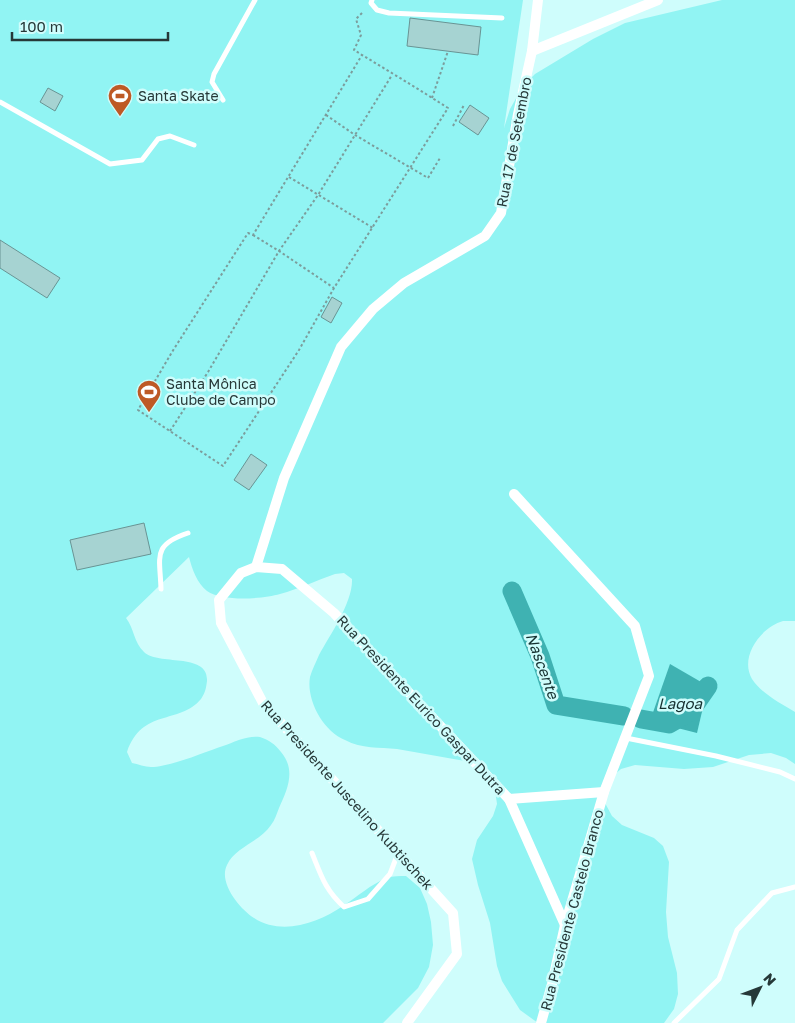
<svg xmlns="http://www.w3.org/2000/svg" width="795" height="1023" viewBox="0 0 795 1023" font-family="'Golos Text',sans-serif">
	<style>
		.green { fill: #91f4f3 }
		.water { fill: #3fb2b2 }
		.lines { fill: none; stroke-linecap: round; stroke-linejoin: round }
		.river { stroke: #3fb2b2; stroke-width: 19 }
		.building { fill: #a6d3d2; stroke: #699494 }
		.path { stroke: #7c9d9c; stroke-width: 2; stroke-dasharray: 2.5 2.5; stroke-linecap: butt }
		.service { stroke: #fff; stroke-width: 5 }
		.minor { stroke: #fff; stroke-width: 10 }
		.labels { text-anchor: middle; stroke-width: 5; stroke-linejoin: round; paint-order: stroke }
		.poi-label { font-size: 14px; fill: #263838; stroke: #cffdfc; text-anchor: start }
		.street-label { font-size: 14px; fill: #263838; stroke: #cffdfc }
		.water-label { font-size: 15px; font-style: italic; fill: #163030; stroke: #cffdfc }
	</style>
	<rect width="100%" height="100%" fill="#cffdfc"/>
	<path class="green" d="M0,0H523L504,128L510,109L523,86L535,74L593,39L625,23L722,0H795V621C791,621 787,621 783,621C761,627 739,657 752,679C761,693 780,703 795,712V764L786,758L771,753L749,755L713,767L684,769L635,765L621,769L608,780L605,803L612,816L622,825L654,838L663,846L669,862L666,912L668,937L677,973L678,994L674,1009L664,1023H538L520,1010L502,981L497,966L490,923L478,885L472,859L477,840L493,816L497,804L495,790L475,766L465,761C442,757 420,753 397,749C379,747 362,749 345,740C323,731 306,700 310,677C312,670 316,662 319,655C330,635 353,602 352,579L344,573L335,574C317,580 299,589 280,594C262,599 223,602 207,591C197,583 192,569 189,557L126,618C134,628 134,643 144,652C158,666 209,652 207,681C206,689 205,693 201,699C179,725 142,708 127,752L132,763C138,764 145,767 151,767C170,767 205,752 223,746C234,742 248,735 260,737C269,740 275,744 281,752C296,770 288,788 279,808C277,813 275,820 271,825C260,842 235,847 227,865C218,883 240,909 254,918C282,936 318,923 343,906C357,897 371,884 387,878C393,876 400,876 406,876L420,888L427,904L431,922L433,945L429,967L418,988L383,1023H0Z"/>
	<path class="water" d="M670,664L708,686L697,733L650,721Z"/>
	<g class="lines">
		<g class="river">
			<path d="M512,591L540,656L556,705L624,716"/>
			<path d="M641,719L669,724L690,712L708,686"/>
		</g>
	</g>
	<g class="building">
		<path d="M410,18L481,27L478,55L407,46Z"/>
		<path d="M48,88L63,96L55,111L40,102Z"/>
		<path d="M470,105L489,118L478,135L459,122Z"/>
		<path d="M0,240L60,278L47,298L0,268Z"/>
		<path d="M332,297L342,303L331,323L321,317Z"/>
		<path d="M251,454L267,465L249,490L234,480Z"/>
		<path d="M144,523L151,554L77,570L70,540Z"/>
	</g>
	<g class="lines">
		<g class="path">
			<path d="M362,13L356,19L361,35L354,50C385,69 417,88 448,108L334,288L299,350L223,466L138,410L172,352L248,233L253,235L362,55"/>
			<path d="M432,98L448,51"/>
			<path d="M326,115L355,135L428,178L440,158"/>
			<path d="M453,126L464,105"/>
			<path d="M289,177L373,228"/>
			<path d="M253,235L279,251L334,288"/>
			<path d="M170,431L208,372L279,251L318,195L392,75"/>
		</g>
		<g class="service">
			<path d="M372,0L371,3L377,10L389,13L502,18"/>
			<path d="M223,100L212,82L214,74L255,0"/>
			<path d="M0,102L110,164L142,160L158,139L170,136L194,145"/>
			<path d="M161,589C160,556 152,545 188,533"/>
			<path d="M626,738L716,756L780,772L795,779"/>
			<path d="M312,853C321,875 325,890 344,907L368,899L390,874L398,853"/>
			<path d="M674,1023L719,979L737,930L772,893L795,887"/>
		</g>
		<g class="minor">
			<path d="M532,51L658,0"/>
			<path d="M514,494L635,626L649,676L604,792L565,925L552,984L541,1023"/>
			<path d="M256,567L284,478L341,347L373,309L404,283L485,236L501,213L518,114L532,51L538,0"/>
			<path d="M509,799L565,925"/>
			<path d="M407,1023L457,954L453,913L263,703L221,623L219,600L241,573L256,567L282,569L334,613L509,799L604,792"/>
		</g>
	</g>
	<defs>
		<symbol id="stadium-pin" viewBox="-11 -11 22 30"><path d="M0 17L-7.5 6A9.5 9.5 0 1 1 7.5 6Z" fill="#be5925" stroke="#cffdfc"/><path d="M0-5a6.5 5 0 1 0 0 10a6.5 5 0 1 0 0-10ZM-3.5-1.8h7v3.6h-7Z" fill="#fff"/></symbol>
	</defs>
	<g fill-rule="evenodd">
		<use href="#stadium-pin" x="106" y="82" width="28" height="38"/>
		<use href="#stadium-pin" x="135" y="378" width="28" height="38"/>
	</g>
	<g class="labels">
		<g class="poi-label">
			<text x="138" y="101">Santa Skate</text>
			<text x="166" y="389">Santa Mônica<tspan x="166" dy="16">Clube de Campo</tspan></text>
		</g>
		<g class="street-label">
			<text transform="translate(514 142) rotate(-79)" y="5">Rua 17 de Setembro</text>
			<text transform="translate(421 705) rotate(47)" y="5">Rua Presidente Eurico Gaspar Dutra</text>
			<text transform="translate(347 795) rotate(48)" y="5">Rua Presidente Juscelino Kubtischek</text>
			<text transform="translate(572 910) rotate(-75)" y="5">Rua Presidente Castelo Branco</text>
		</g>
		<g class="water-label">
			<text transform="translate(542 666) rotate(70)" y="5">Nascente</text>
			<text x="680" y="709">Lagoa</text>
		</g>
	</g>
	<g transform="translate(760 988) rotate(48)" stroke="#cffdfc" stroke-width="4" paint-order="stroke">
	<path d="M0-4L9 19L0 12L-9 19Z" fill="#263838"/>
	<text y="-8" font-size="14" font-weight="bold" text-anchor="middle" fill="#263838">N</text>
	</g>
	<path d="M12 32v8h156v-8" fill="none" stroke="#263838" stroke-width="2.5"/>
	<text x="20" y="32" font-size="15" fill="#263838" stroke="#cffdfc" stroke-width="4" paint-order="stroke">100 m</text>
</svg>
